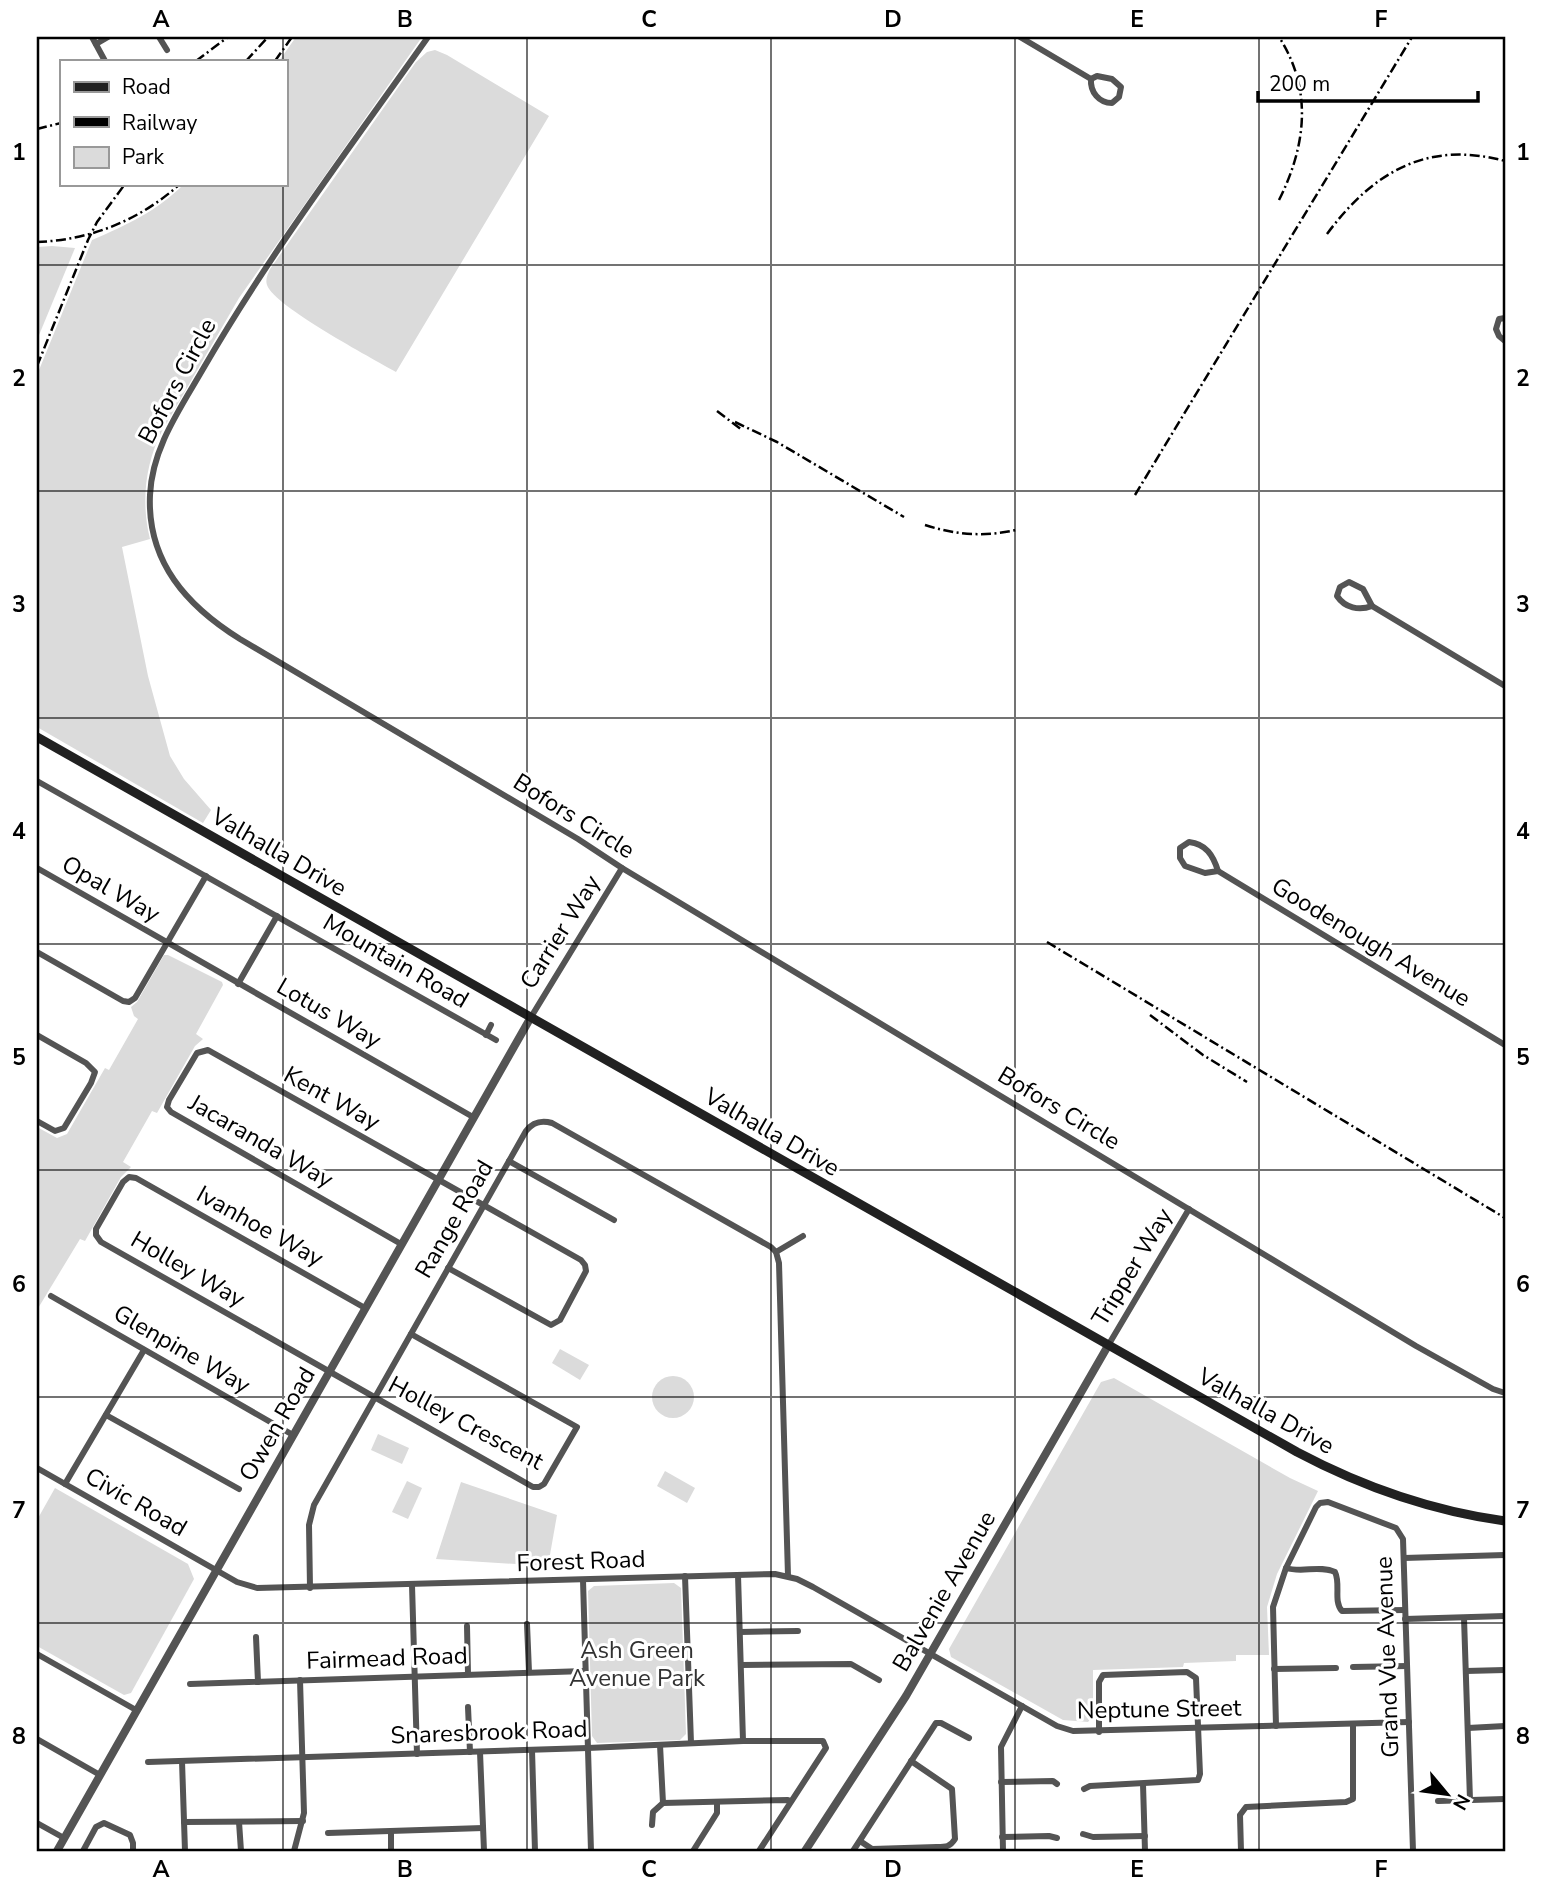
<svg xmlns="http://www.w3.org/2000/svg" width="1542" height="1888" viewBox="0 0 1542 1888" font-family="'Nunito Sans',sans-serif">
	<style>
		.green { fill: #dbdbdb }
		.lines { fill: none; stroke-linecap: round; stroke-linejoin: round }
		.minor { stroke: #545454; stroke-width: 6 }
		.tertiary { stroke: #545454; stroke-width: 8 }
		.secondary { stroke: #212121; stroke-width: 9 }
		.rail { stroke: #000; stroke-width: 2.5; stroke-dasharray: 10 3.5 2 3.5; stroke-linecap: butt }
		.grid { fill: none; stroke: #000; stroke-width: 2; stroke-opacity: 0.55 }
		.labels { text-anchor: middle; stroke-width: 6; stroke-linejoin: round; paint-order: stroke }
		.street-label { font-size: 24px; fill: #000; stroke: #fff }
		.park-label { font-size: 24px; fill: #323232; stroke: #fff }
		.neatline { fill: none; stroke: #000; stroke-width: 2.5 }
		.grid-label { font-size: 23px; text-anchor: middle; font-weight: bold; fill: #000 }
	</style>
	<rect width="100%" height="100%" fill="#fff"/>
	<g class="green">
		<path d="M296,37H422L239,298L162,431C145,464 141,503 150,539L122,547L148,676L170,756L184,779L211,810L203,823L37,727V375L92,240C127,225 157,211 184,184H285V61H279Z"/>
		<path d="M435,50L447,55L549,116L396,372C372,358 275,307 267,285C265,279 268,274 270,269L416,62L427,52Z"/>
		<path d="M52,246L75,248L37,340V247Z"/>
		<path d="M164,955H168L222,982L223,985L196,1034L203,1039L195,1046L157,1113L152,1111L123,1162L131,1167L121,1177L85,1241L80,1239L37,1310V1127L57,1138L67,1134L105,1068L109,1070L138,1019L134,1016L131,1007L137,1002Z"/>
		<path d="M560,1349L589,1365L580,1380L552,1363Z"/>
		<circle cx="673" cy="1397" r="21"/>
		<path d="M1114,1378L1290,1478L1318,1491L1277,1574L1267,1607L1269,1655H1236V1661L1184,1663L1183,1667L1093,1670V1716L1088,1722L1063,1720L951,1657L949,1649L1101,1382Z"/>
		<path d="M378,1434L409,1448L402,1464L371,1450Z"/>
		<path d="M665,1471L695,1488L687,1503L657,1486Z"/>
		<path d="M407,1481L422,1488L408,1519L392,1512Z"/>
		<path d="M461,1482L557,1515L548,1566L436,1559Z"/>
		<path d="M55,1488L188,1564L194,1579L131,1693L124,1695L37,1646V1520Z"/>
		<path d="M674,1583L681,1588L686,1734L680,1740L597,1743L592,1736L588,1591L594,1586Z"/>
	</g>
	<g class="lines">
		<g class="minor">
			<path d="M92,37L105,61"/>
			<path d="M159,37L167,50"/>
			<path d="M428,37C351,146 270,253 203,369C180,409 152,448 150,495C147,562 187,606 240,639L578,839L622,868L1416,1346L1493,1389L1505,1393"/>
			<path d="M1020,37L1091,79"/>
			<path d="M96,44L108,37"/>
			<path d="M1097,76L1112,79L1121,87L1119,97L1112,103C1099,103 1090,92 1091,79Z"/>
			<path d="M1505,318L1499,319L1496,329L1499,336L1505,341"/>
			<path d="M1349,582L1363,589L1372,606C1359,611 1345,608 1337,596L1340,587Z"/>
			<path d="M1372,606L1505,686"/>
			<path d="M37,781L496,1040"/>
			<path d="M1189,842C1206,844 1213,855 1218,871L1205,873L1185,866L1180,858V848Z"/>
			<path d="M37,868L473,1117"/>
			<path d="M1218,871L1505,1045"/>
			<path d="M37,952L123,1001L129,1002L135,998L206,876"/>
			<path d="M238,984L277,916"/>
			<path d="M531,1017L622,868"/>
			<path d="M37,1035L86,1063L95,1072L91,1083L64,1128L55,1131L37,1121"/>
			<path d="M486,1035L491,1025"/>
			<path d="M509,1161L614,1220"/>
			<path d="M401,1244L171,1112L167,1107L169,1100L197,1053L208,1050L581,1260L585,1265L586,1271L560,1320L551,1325L448,1268"/>
			<path d="M776,1252L803,1236"/>
			<path d="M51,1296L293,1435"/>
			<path d="M365,1308L136,1178L129,1177L123,1182L96,1229V1235L101,1242L533,1487H539L544,1484L577,1427L411,1334"/>
			<path d="M1109,1344L1189,1209"/>
			<path d="M106,1415L239,1489"/>
			<path d="M37,1468L237,1582L257,1588L775,1574L797,1579L813,1587L1057,1726L1073,1731L1409,1722"/>
			<path d="M65,1484L144,1350"/>
			<path d="M1404,1558L1505,1555"/>
			<path d="M1286,1568C1302,1573 1320,1565 1335,1572C1341,1584 1333,1601 1342,1611L1405,1610"/>
			<path d="M738,1575L743,1741"/>
			<path d="M685,1576L691,1743"/>
			<path d="M583,1580L591,1851"/>
			<path d="M412,1585L417,1754"/>
			<path d="M310,1588L309,1525L314,1505L526,1131C533,1122 541,1120 552,1123L771,1247L776,1252L779,1263L788,1576"/>
			<path d="M1464,1618L1470,1800"/>
			<path d="M1405,1619L1505,1616"/>
			<path d="M527,1624L529,1672"/>
			<path d="M467,1626L468,1674"/>
			<path d="M740,1632L798,1631"/>
			<path d="M256,1637L258,1682"/>
			<path d="M37,1654L136,1710"/>
			<path d="M741,1665L851,1664L879,1680"/>
			<path d="M1353,1667L1407,1666"/>
			<path d="M1274,1669L1336,1668"/>
			<path d="M1466,1671L1505,1670"/>
			<path d="M190,1684L585,1671"/>
			<path d="M468,1707L470,1752"/>
			<path d="M1276,1726L1273,1607L1286,1568L1316,1507L1320,1503L1328,1502L1396,1528L1403,1539L1413,1851"/>
			<path d="M1468,1728L1505,1726"/>
			<path d="M37,1739L100,1775"/>
			<path d="M660,1745L663,1803"/>
			<path d="M532,1750L535,1851"/>
			<path d="M480,1752L484,1851"/>
			<path d="M182,1761L185,1851"/>
			<path d="M911,1761L952,1789L955,1839C950,1847 946,1847 937,1847"/>
			<path d="M148,1762L588,1748L743,1741H823L826,1748L759,1851"/>
			<path d="M1001,1782L1053,1781L1057,1784"/>
			<path d="M1143,1784L1145,1851"/>
			<path d="M1084,1789L1090,1786L1198,1780L1200,1774L1196,1678L1187,1672L1103,1675L1099,1682V1732"/>
			<path d="M1438,1801L1505,1799"/>
			<path d="M184,1822L303,1821"/>
			<path d="M239,1822L241,1851"/>
			<path d="M37,1823L64,1838"/>
			<path d="M652,1825L653,1812L663,1803L788,1800L791,1801"/>
			<path d="M391,1831V1851"/>
			<path d="M328,1833L483,1828"/>
			<path d="M1083,1834L1093,1837L1145,1836"/>
			<path d="M1002,1837L1049,1836L1057,1838"/>
			<path d="M860,1841L872,1849L937,1847V1849"/>
			<path d="M83,1851L96,1827L104,1823L130,1835L133,1843V1851"/>
			<path d="M294,1851L304,1813L300,1680"/>
			<path d="M693,1851L717,1813V1802"/>
			<path d="M853,1851L936,1723H941L969,1738"/>
			<path d="M1003,1851L1001,1747L1022,1706"/>
			<path d="M1241,1851L1240,1815L1246,1807L1346,1802L1353,1799V1724"/>
		</g>
		<g class="tertiary">
			<path d="M57,1851L531,1017"/>
			<path d="M805,1851L906,1696L1109,1344"/>
		</g>
		<path class="secondary" d="M37,737L1297,1452C1363,1487 1432,1511 1505,1521"/>
		<g class="rail">
			<path d="M196,61L228,37"/>
			<path d="M246,61L268,37"/>
			<path d="M275,61L292,37"/>
			<path d="M37,129L61,123"/>
			<path d="M1279,200C1306,146 1313,90 1279,37"/>
			<path d="M1327,234C1373,172 1427,140 1505,161"/>
			<path d="M37,242C91,240 140,220 180,184"/>
			<path d="M37,366L88,240L97,222L125,184"/>
			<path d="M717,411L742,430"/>
			<path d="M735,422L777,442L904,517"/>
			<path d="M1135,495L1412,37"/>
			<path d="M925,525C956,535 984,537 1016,530"/>
			<path d="M1047,942L1505,1218"/>
			<path d="M1150,1015L1203,1055L1247,1082"/>
		</g>
	</g>
	<path class="grid" d="M283,37V61M527,37V1851M771,37V1851M1015,37V1851M1259,37V1851M283,184V1851M37,265H1505M37,491H1505M37,718H1505M37,944H1505M37,1170H1505M37,1397H1505M37,1623H1505"/>
	<g class="labels">
		<g class="street-label">
			<text transform="translate(177 381) rotate(-62)" y="8">Bofors Circle</text>
			<text transform="translate(574 816) rotate(32)" y="8">Bofors Circle</text>
			<text transform="translate(279 852) rotate(30)" y="8">Valhalla Drive</text>
			<text transform="translate(111 889) rotate(30)" y="8">Opal Way</text>
			<text transform="translate(560 932) rotate(-58)" y="8">Carrier Way</text>
			<text transform="translate(1371 942) rotate(31)" y="8">Goodenough Avenue</text>
			<text transform="translate(396 961) rotate(30)" y="8">Mountain Road</text>
			<text transform="translate(329 1013) rotate(30)" y="8">Lotus Way</text>
			<text transform="translate(332 1098) rotate(29)" y="8">Kent Way</text>
			<text transform="translate(1059 1108) rotate(31)" y="8">Bofors Circle</text>
			<text transform="translate(772 1132) rotate(30)" y="8">Valhalla Drive</text>
			<text transform="translate(261 1141) rotate(30)" y="8">Jacaranda Way</text>
			<text transform="translate(454 1219) rotate(-60)" y="8">Range Road</text>
			<text transform="translate(260 1226) rotate(29)" y="8">Ivanhoe Way</text>
			<text transform="translate(1132 1267) rotate(-59)" y="8">Tripper Way</text>
			<text transform="translate(188 1269) rotate(30)" y="8">Holley Way</text>
			<text transform="translate(182 1349) rotate(30)" y="8">Glenpine Way</text>
			<text transform="translate(1266 1411) rotate(29)" y="8">Valhalla Drive</text>
			<text transform="translate(466 1423) rotate(28)" y="8">Holley Crescent</text>
			<text transform="translate(277 1424) rotate(-60)" y="8">Owen Road</text>
			<text transform="translate(136 1502) rotate(30)" y="8">Civic Road</text>
			<text transform="translate(581 1561) rotate(-2)" y="8">Forest Road</text>
			<text transform="translate(944 1591) rotate(-60)" y="8">Balvenie Avenue</text>
			<text transform="translate(1387 1657) rotate(-92)" y="8">Grand Vue Avenue</text>
			<text transform="translate(387 1658) rotate(-2)" y="8">Fairmead Road</text>
			<text transform="translate(1159 1709) rotate(-1)" y="8">Neptune Street</text>
			<text transform="translate(489 1732) rotate(-2)" y="8">Snaresbrook Road</text>
		</g>
		<g class="park-label">
			<text x="637" y="1658">Ash Green<tspan x="637" dy="28">Avenue Park</tspan></text>
		</g>
	</g>
	<rect width="1542" height="1888" fill="none" stroke="#ffffff" stroke-width="77"/>
	<rect x="60" y="60" width="228" height="126" fill="#ffffff" stroke="#999999" stroke-width="2"/>
	<rect x="74" y="82" width="35" height="10" fill="#212121" stroke="#999999" stroke-width="2"/>
	<text x="122" y="94" font-size="21" fill="#000000">Road</text>
	<rect x="74" y="117" width="35" height="10" fill="#000000" stroke="#999999" stroke-width="2"/>
	<text x="122" y="130" font-size="21" fill="#000000">Railway</text>
	<rect x="74" y="147" width="35" height="21" fill="#dbdbdb" stroke="#999999" stroke-width="2"/>
	<text x="122" y="164" font-size="21" fill="#000000">Park</text>
	<g transform="translate(1447 1794) rotate(119)" stroke="#ffffff" stroke-width="5" paint-order="stroke">
	<path d="M0-5L12 26L0 18L-12 26Z" fill="#000000"/>
	<text y="-10" font-size="19" font-weight="bold" text-anchor="middle" fill="#000000">N</text>
	</g>
	<path d="M1258 91v10h220v-10" fill="none" stroke="#000000" stroke-width="3.5"/>
	<text x="1269" y="91" font-size="21" fill="#000000" stroke="#ffffff" stroke-width="5" paint-order="stroke">200 m</text>
	<rect x="38" y="38" width="1466" height="1812" class="neatline"/>
	<g class="grid-label">
		<text x="161" y="27">A</text>
		<text x="405" y="27">B</text>
		<text x="649" y="27">C</text>
		<text x="893" y="27">D</text>
		<text x="1137" y="27">E</text>
		<text x="1381" y="27">F</text>
		<text x="19" y="160">1</text>
		<text x="1523" y="160">1</text>
		<text x="19" y="386">2</text>
		<text x="1523" y="386">2</text>
		<text x="19" y="612">3</text>
		<text x="1523" y="612">3</text>
		<text x="19" y="839">4</text>
		<text x="1523" y="839">4</text>
		<text x="19" y="1065">5</text>
		<text x="1523" y="1065">5</text>
		<text x="19" y="1292">6</text>
		<text x="1523" y="1292">6</text>
		<text x="19" y="1518">7</text>
		<text x="1523" y="1518">7</text>
		<text x="19" y="1744">8</text>
		<text x="1523" y="1744">8</text>
		<text x="161" y="1877">A</text>
		<text x="405" y="1877">B</text>
		<text x="649" y="1877">C</text>
		<text x="893" y="1877">D</text>
		<text x="1137" y="1877">E</text>
		<text x="1381" y="1877">F</text>
	</g>
</svg>
